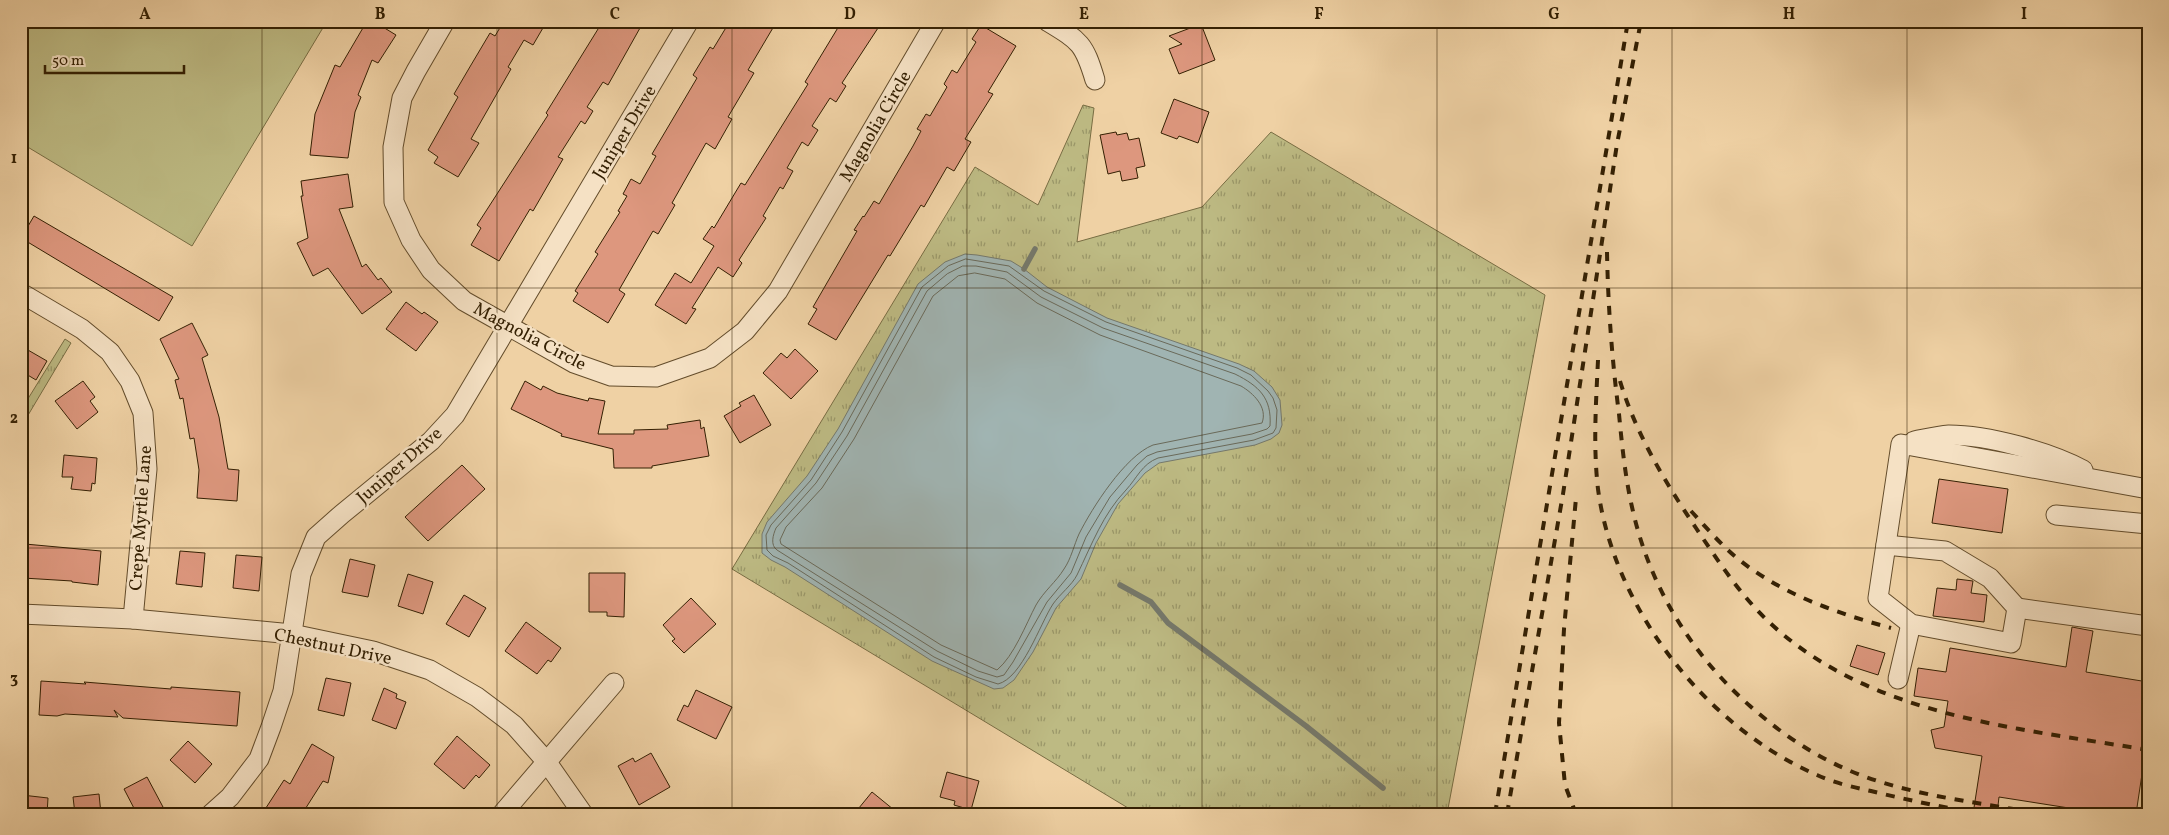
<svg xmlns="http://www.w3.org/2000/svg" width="2169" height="835" viewBox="0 0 2169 835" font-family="Vollkorn,serif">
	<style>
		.green { fill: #bdba83; stroke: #786d43 }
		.park { fill: url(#park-tufts); stroke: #786d43 }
		.water { fill: #a0b4b2; stroke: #75796c }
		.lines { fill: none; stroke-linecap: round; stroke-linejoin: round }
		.shore { stroke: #6a6a5a; stroke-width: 1 }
		.stream { stroke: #75796c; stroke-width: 5.5 }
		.building { fill: #dd977e; stroke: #342003 }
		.minor-casing { stroke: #634c2b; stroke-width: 21 }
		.minor { stroke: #f5e1c4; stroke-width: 19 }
		.rail { stroke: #342003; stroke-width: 4; stroke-dasharray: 9 9; stroke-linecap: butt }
		.grid { fill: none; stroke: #342003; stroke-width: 1; stroke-opacity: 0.55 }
		.labels { text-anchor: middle; stroke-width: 5; stroke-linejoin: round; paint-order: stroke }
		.street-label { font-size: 18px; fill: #342003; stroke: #f5e1c4 }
		.neatline { fill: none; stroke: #342003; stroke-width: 2 }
		.grid-label { font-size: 16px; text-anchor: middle; font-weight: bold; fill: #342003 }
	</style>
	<defs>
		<pattern id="park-tufts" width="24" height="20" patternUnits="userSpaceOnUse" patternTransform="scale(1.25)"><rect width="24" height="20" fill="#bdba83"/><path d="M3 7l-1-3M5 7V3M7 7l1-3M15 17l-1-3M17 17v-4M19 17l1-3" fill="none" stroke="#9a9769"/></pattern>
	</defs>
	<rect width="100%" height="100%" fill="#efd1a4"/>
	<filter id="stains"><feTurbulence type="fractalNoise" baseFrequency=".004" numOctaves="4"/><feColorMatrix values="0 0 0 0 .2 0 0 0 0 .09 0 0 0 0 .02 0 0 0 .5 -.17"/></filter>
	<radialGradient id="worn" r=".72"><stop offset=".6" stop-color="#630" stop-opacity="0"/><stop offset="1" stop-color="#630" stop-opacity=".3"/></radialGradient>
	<path class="green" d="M21,21H327L192,246L21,143Z"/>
	<g class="park">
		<path d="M1083,105L1094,108L1077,242L1202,207L1271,132L1545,295L1447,814H1138L732,569L975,167L1038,205Z"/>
		<path d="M65,339L71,343L21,427V410Z"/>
	</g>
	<path class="water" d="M965,254L977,255L1011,261L1024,269L1047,287L1107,318L1239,364L1254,371L1272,387L1280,400L1282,425L1279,433L1271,439L1255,445L1159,463L1145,473L1118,504L1096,543L1081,579L1056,608L1033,652L1014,680L1003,688L994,689L932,661L785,567L771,560L762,553V534L767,522L807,476L838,429L918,284L945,262Z"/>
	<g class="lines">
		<g class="shore">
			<path d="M966,259L1009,266L1044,291L1106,322L1237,368L1251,375L1268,391L1273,398L1277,410L1276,428L1273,433L1254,440L1158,458C1142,464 1137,478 1126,490C1103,514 1092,544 1077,575C1072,585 1060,594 1053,604C1040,624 1022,678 998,684L976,677L934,657L788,563L773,556L767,550L766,535L771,525L811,480L842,432L922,287L948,266Z"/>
			<path d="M963,266H976L1007,272L1041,297L1103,328L1235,374C1259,386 1272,398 1270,426L1267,429L1252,434L1157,452L1147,456L1137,465L1110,497L1086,537L1071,573L1047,602L1013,662L1004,675L997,677L978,671L937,651L777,550C770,545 773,535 776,528L816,483L847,436L927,291L947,274Z"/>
			<path d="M975,273L1005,279L1037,303L1100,335L1241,386C1253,393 1268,407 1262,423L1153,445C1125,456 1092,508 1079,534C1074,545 1071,559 1064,569C1056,582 1044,591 1036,605C1026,624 1014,656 997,670L941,645L781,544L780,540L786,527L822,488L854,439L933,296L958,276Z"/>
		</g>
		<g class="stream">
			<path d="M1024,269L1035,249"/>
			<path d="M1120,585L1151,602L1168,623L1306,726L1383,788"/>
		</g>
	</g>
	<g class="building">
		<path d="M367,21H373L396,35L378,63L372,60L358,95L361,97L355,112L348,158L310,155L315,114L335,65L340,67Z"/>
		<path d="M504,21H547L533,45L524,40L508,67L511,69L471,139L479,143L458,177L434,163L438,157L428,150L458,97L454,94L471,65L490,33L495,36Z"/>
		<path d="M603,21H640L637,26L640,28L608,85L603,82L587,107L593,111L585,124L581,121L558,157L563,159L533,211L530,209L499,261L471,245L481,228L477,225L548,115L546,113Z"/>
		<path d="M730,21H777L748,70L754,73L728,117L732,119L715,149L706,143L672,203L675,205L658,234L653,231L619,290L625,294L608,323L573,301L578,293L575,291L598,254L595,252L620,212L618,211L627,196L623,194L631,179L640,184L656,156L652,154L697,78L693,75L710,47L713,49Z"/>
		<path d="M842,21H867L878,28L842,83L846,86L836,102L830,98L812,126L818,130L808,146L802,142L787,168L793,171L783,189L780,187L763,216L766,218L739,260L742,263L733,277L718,267L692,308L696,309L686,324L655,305L675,273L691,283L714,246L703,239L712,226L714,228L741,183L745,185L808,84L805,82Z"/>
		<path d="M1201,24L1215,60L1179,74L1169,49L1182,44L1169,36Z"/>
		<path d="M981,25L1016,46L988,92L993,94L965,139L971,142L954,171L947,167L924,207L921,205L890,256L888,255L836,340L808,324L817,309L813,307L857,231L854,230L863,216L864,217L874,201L879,204L913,146L921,131L917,129L926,114L930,116L947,87L944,84L952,70L957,73L976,42L972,39Z"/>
		<path d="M1174,99L1209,112L1198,143L1179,136L1177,139L1161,133Z"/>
		<path d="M1116,132L1117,135L1127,133L1129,140L1139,138L1145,166L1136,168L1138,178L1122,181L1120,171L1108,174L1100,135Z"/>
		<path d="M348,174L353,207L339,209L362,267L366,264L378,280L381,278L392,292L362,314L328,268L313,276L297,243L308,238L301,196H303L301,181Z"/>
		<path d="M34,216L173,297L159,321L21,238Z"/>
		<path d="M406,302L422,314L424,312L438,322L416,351L386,329Z"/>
		<path d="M192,323L208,355L202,358L219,417L228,469L239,470L237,501L197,498L199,470L194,438L190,439L183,398L180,399L175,380L179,379L160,339Z"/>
		<path d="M21,346L47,361L36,380L21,371Z"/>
		<path d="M795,349L818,371L791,399L763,373L781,353L787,358Z"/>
		<path d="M83,381L95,397L90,401L98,412L77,429L55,401Z"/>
		<path d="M525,381L541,390L543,386L557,393L588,401L589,398L605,401L598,434H634V430L668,429L667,425L700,420L701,429L704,427L709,456L652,466V468H614L613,449L561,436L562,434L511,409Z"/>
		<path d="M754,395L771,425L740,443L724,416L741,406L739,403Z"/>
		<path d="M64,455L97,458L95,484L92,483L91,491L71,489L73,477H62Z"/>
		<path d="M462,465L485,489L428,541L405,517Z"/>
		<path d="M1939,479L2008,489L2002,533L1932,523Z"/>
		<path d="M25,544L101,551L98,585L72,582V581L23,578Z"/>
		<path d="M180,551L205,553L202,587L176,584Z"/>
		<path d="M236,555L262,557L259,591L233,588Z"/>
		<path d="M350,559L375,565L368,597L342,592Z"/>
		<path d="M589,573H625L624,617L607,616V612H589Z"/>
		<path d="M408,574L433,582L423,614L398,606Z"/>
		<path d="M1957,579L1973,581L1971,593L1987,595L1984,622L1933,616L1937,588L1956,590Z"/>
		<path d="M464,595L486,608L469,637L446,624Z"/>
		<path d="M691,598L716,624L684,653L672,641L675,639L663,625Z"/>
		<path d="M526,622L561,648L551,662L548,660L537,674L505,651Z"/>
		<path d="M2072,627L2093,631L2086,672L2148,682V764L2142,774L2136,814H2107L1999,797L1997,814H1973L1982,756L1935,748L1931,730L1944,727L1948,701L1914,696L1918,668L1946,672L1950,648L2066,667Z"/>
		<path d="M1857,645L1885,653L1878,675L1850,666Z"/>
		<path d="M326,678L351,683L344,716L318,710Z"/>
		<path d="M41,681L86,684L84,682L171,689V687L240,692L237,726L123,718L114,710L118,717L65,714L57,716L39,715Z"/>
		<path d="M384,688L397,694L396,698L406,702L396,729L372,720Z"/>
		<path d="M696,690L732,707L716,739L677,720L684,705L688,707Z"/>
		<path d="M457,736L490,765L479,778L476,775L464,789L434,764Z"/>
		<path d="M188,741L212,764L195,783L170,760Z"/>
		<path d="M312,744L334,757L328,783L323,781L302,814H262L284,780L290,784Z"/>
		<path d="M651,753L670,787L639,805L618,766L633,758L635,762Z"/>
		<path d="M947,772L979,781L971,810L954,805L955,801L940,797Z"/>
		<path d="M147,777L163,807L149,814H137L124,789Z"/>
		<path d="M872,792L899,814H854Z"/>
		<path d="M99,794L101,814H75L73,797Z"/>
		<path d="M22,795L48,798L47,814H21Z"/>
	</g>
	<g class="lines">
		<defs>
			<g id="minor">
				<path d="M445,21L416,71L402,98L393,147L394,202L411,240L431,270L464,301L574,363L611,376L656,377L710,358L745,331L778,291L936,21"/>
				<path d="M1047,21C1080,41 1084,43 1095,80"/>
				<path d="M21,293L82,329L110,352L130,381L143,413L147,469L133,619"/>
				<path d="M1914,441C1925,439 1937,436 1949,435C1988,435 2049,452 2083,470"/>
				<path d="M2148,489L1901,444L1878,598L1911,624L2011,643L2017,608L2148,626"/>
				<path d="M2056,515L2148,524"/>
				<path d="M1886,545L1945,551L1990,578L2017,608"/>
				<path d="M21,614L133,619L292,634L373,651L430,670L477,697L514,725L546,761L583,814"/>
				<path d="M1898,679L1911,624"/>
				<path d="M211,814L230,797L259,759L271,727L283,691L301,574L316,537L342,514L431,441L455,415L689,21"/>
				<path d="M502,814L614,683"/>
			</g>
		</defs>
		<use href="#minor" class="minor-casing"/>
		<use href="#minor" class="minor"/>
		<g class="rail">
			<path d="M1607,252C1608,306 1612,360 1619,414C1622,445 1625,476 1632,507C1649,585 1690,653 1750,706C1784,736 1820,760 1863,776C1920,797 1983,803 2042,814"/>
			<path d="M1598,360C1596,403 1593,446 1598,489C1614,609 1706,727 1817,775C1834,783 1853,787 1871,791C1907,800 1943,807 1979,814"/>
			<path d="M1620,381C1636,434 1665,482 1696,528C1718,561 1741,596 1770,623C1871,717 2018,728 2148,750"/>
			<path d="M1691,511C1706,527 1720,544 1737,558C1781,594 1836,613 1891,628"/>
			<path d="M1495,814L1628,21"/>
			<path d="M1507,814L1563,494L1617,144L1641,21"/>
			<path d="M1576,814L1565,785L1559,723L1564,629L1576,498"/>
		</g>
	</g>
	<path class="grid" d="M262,21V814M497,21V814M732,21V814M967,21V814M1202,21V814M1437,21V814M1672,21V814M1907,21V814M21,288H2148M21,548H2148"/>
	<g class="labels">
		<g class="street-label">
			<text transform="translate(875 126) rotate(-60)" y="6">Magnolia Circle</text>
			<text transform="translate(624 132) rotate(-59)" y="6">Juniper Drive</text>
			<text transform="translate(530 336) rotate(28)" y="6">Magnolia Circle</text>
			<text transform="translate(399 465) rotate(-41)" y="6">Juniper Drive</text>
			<text transform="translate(140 518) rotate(-86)" y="6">Crepe Myrtle Lane</text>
			<text transform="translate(333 646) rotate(12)" y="6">Chestnut Drive</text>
		</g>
	</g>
	<rect width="2169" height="835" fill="none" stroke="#efd1a4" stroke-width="55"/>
	<path d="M45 65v8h139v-8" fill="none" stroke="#342003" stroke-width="2.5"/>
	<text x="52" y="65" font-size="15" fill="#342003" stroke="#f5e1c4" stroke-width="4" paint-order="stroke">50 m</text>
	<rect x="28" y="28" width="2114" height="780" class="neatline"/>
	<g class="grid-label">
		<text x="145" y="19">A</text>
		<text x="380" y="19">B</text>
		<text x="615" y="19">C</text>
		<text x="850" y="19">D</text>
		<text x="1084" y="19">E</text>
		<text x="1319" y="19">F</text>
		<text x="1554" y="19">G</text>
		<text x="1789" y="19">H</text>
		<text x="2024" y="19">I</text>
		<text x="14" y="163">1</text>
		<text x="14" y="423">2</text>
		<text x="14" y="683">3</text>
	</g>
	<rect width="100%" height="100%" filter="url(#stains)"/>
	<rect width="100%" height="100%" fill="url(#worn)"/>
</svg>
